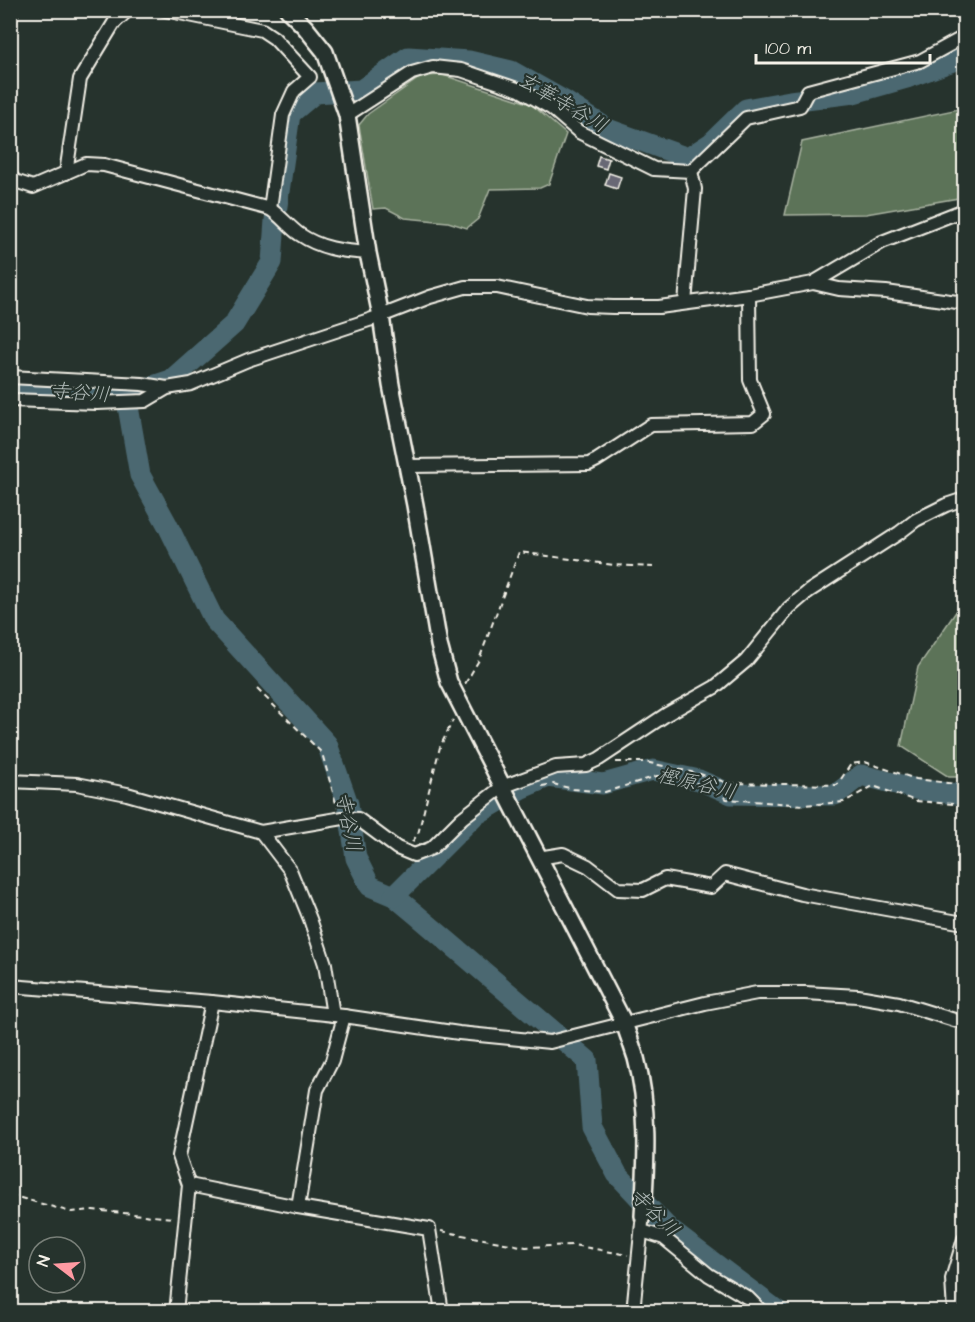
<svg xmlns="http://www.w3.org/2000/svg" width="975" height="1322" viewBox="0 0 975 1322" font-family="'Architects Daughter','Klee One',sans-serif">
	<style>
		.green { fill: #5c7358; stroke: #a8b2a0; stroke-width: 1.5 }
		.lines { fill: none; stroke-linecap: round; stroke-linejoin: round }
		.river { stroke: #4b6871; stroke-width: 21 }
		.building { fill: #686874; stroke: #f4f1e8; stroke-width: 1.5 }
		.minor-casing { stroke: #f4f1e8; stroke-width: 16 }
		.tertiary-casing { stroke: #f4f1e8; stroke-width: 20 }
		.path { stroke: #f4f1e8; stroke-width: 2; stroke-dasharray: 6 4.5; stroke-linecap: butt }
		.minor { stroke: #26332d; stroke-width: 12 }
		.tertiary { stroke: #26332d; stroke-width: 15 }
		.labels { text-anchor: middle; stroke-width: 4.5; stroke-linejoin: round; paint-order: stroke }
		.water-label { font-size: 20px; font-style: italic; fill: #b0bab8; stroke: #26332d }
	</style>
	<rect width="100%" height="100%" fill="#26332d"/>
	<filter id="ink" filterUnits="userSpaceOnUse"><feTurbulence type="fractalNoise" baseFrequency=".0167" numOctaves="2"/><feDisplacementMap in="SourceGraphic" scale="12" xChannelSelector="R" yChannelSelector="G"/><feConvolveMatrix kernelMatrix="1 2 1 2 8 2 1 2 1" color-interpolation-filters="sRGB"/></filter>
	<g filter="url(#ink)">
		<g class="green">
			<path d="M964,57V197L866,214L785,215L802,142L959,109Z"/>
			<path d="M443,75L531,104L566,134L549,184L540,188L490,189L478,219L467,228L448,222L405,218L386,208L373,209L359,125L368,114L422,76Z"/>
			<path d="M964,600V777H949L901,746L918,667Z"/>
		</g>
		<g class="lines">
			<g class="river">
				<path d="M10,388H40L126,395L171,380L234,324L272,262L275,220L290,114L315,93L361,90L408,57L469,61L511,71L566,102L608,129L688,158L711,143L746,109L790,101L854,93L907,78L964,57"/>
				<path d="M126,395L140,475L167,524L214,620L327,744L348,804L356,858L370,886L394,896L418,916L587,1060L592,1127L617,1174L670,1230L779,1312"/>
				<path d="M394,896L474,816L522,788L548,777L603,784L653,770L699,780L731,794L835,795L861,775L916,789L964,795"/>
			</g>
		</g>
		<g class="building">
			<path d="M599,156L609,159L606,169L596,166Z"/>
			<path d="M609,173L621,177L617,189L605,185Z"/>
		</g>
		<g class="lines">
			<defs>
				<g id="minor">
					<path d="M165,10L262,30L274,38L310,77L294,91L283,115L270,209"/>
					<path d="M10,16L12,10"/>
					<path d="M347,115L412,73L433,67L461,70L520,90L551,108L579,132L654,169L691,171L695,189L685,303"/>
					<path d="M691,171L746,118L800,106L808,91L920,61L964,37"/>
					<path d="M66,173L80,79L114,23L128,10"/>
					<path d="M10,175L15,181L33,187L86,164L104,165L270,209C281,216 288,226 299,234C321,249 342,251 368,253"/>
					<path d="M813,283L839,289L886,292L964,303"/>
					<path d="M10,377L142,384L167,388"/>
					<path d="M10,400L97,403L145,401L167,388L191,384L248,360L381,316L430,297L465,287H497L587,306L613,307H659L749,295L813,283L882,242L964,210"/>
					<path d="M407,466L589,464L597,460L651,425L753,423L764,414L750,380L749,295"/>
					<path d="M10,781L77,784L127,794L261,832L343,818L358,819L397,848L414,855L432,848L462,818L502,787L556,767L586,765L599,759L667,714L715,687L746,661L789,608L809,591L899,533L916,520L946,505L964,499"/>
					<path d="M261,832L290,870L310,919L325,964L333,1015"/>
					<path d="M538,858L563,854L588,866L618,889L643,890L665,879L711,887L725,874L802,894L964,923"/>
					<path d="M10,986L212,1002L344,1016L459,1033L550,1042L705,1003L757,993H805L858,996L899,1003L964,1023"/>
					<path d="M189,1185L298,1207L429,1229L442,1312"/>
					<path d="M298,1207L317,1090L332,1061L344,1016"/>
					<path d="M642,1231L664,1238L709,1275L748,1298L762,1312"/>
					<path d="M176,1312L189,1185L179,1156L212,1002"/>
					<path d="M633,1312L642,1223"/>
					<path d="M954,1312L952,1279L964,1239"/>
				</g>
				<path id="tertiary" d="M288,10L305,27L325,52L347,115L368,253L381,316L391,385L415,505L439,645L449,682L624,1023C628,1034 632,1046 636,1058C650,1109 646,1164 643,1216"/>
			</defs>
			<use href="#minor" class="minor-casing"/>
			<use href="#tertiary" class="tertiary-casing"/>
			<g class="path">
				<path d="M465,684L479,660L519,552L614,565L654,567"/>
				<path d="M257,689L322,753L337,807"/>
				<path d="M616,762H645L700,774L728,783L837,785L851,764L865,762L916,779L964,785"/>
				<path d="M542,786L553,784L573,789L605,792L657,776L696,783L727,799L804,805L844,802L873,786L916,801L964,805"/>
				<path d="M412,842L418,834L440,747L453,720"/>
				<path d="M10,1195L71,1212L93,1210L173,1218"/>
				<path d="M441,1231L526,1247L573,1245L628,1255"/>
			</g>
			<use href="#minor" class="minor"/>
			<use href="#tertiary" class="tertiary"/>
		</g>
	</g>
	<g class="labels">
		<g class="water-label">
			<text transform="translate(563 102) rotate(30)" y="7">玄華寺谷川</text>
			<text transform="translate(80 392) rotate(4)" y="7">寺谷川</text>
			<text transform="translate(697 783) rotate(13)" y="7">樫原谷川</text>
			<text transform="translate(349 822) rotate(78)" y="7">寺谷川</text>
			<text transform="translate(655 1212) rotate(44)" y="7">寺谷川</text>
		</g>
	</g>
	<rect width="975" height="1322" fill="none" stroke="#26332d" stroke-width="36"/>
	<rect x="18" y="18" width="939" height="1286" fill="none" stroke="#f4f1e8" stroke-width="2" filter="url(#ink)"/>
	<g transform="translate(57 1265) rotate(287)"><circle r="28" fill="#26332d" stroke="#787f78" stroke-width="1.5"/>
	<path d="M0-4.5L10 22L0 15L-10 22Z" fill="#ff9aa2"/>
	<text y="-9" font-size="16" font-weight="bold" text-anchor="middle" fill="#f4f1e8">N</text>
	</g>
	<path d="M756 54v9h174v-9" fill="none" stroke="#f4f1e8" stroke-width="3"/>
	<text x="765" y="54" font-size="18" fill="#f4f1e8" stroke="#26332d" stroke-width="4.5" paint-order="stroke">100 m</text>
</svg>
